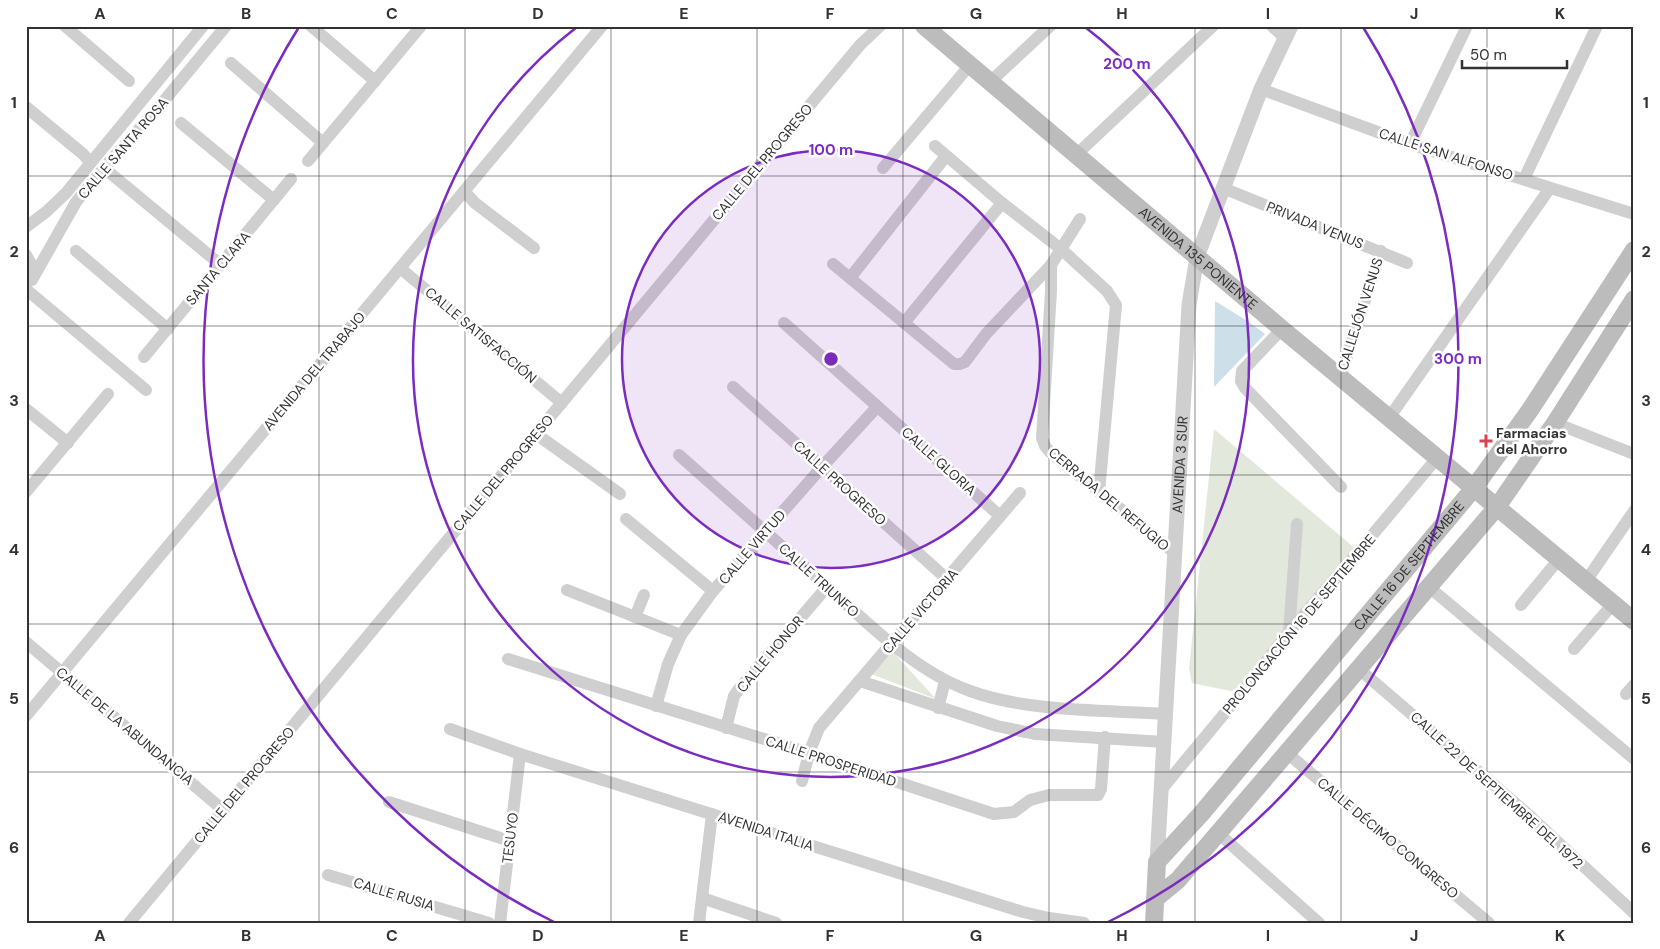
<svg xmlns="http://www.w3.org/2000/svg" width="1660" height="949" viewBox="0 0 1660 949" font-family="'DM Sans',sans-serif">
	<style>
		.green { fill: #e2e8dc }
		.water { fill: #cddfe9 }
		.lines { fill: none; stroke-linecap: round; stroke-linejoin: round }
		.minor { stroke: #cfcfcf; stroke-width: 12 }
		.tertiary { stroke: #cfcfcf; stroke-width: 15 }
		.secondary { stroke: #bcbcbc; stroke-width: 18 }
		.grid { fill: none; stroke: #323232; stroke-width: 1; stroke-opacity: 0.55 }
		.ring { fill: none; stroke: #7b2cbf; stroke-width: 2.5 }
		.poi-dot { fill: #d94452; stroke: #fff; stroke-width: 2 }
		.labels { text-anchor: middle; stroke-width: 5; stroke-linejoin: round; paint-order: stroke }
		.street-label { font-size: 14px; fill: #323232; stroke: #fff }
		.poi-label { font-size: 14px; font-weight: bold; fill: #323232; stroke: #fff; text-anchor: start }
		.centre { fill: #7b2cbf; stroke: #fff; stroke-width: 2.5 }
		.ring-label { font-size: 15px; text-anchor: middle; font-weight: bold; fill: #7b2cbf; stroke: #fff; stroke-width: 5; stroke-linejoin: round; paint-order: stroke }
		.neatline { fill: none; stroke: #323232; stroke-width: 2 }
		.grid-label { font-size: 16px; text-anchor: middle; font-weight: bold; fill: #323232 }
	</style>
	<rect width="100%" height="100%" fill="#fff"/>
	<g class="green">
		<path d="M1214,429L1357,550L1240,693L1192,683L1189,669Z"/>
		<path d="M893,652L936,699L871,674Z"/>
	</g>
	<path class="water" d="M1215,301L1249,322L1265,334L1214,387Z"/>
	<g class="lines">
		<g class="minor">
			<path d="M65,26L129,81"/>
			<path d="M311,26L375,81"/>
			<path d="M1272,26L1285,38"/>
			<path d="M231,63L323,143"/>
			<path d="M990,82L1050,26"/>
			<path d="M1261,89L1410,144L1634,214"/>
			<path d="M26,107L83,154L90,162"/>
			<path d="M181,123L274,200"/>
			<path d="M1410,144L1467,26"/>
			<path d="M935,146L1002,203L1061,249L1107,291L1116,305L1099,492"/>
			<path d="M1076,155L1213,26"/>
			<path d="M308,161L421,26"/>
			<path d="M104,168L221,265"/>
			<path d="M883,168L970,65"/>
			<path d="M1524,179L1597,26"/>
			<path d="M1223,188L1407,263"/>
			<path d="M464,191L475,203L534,248"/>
			<path d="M26,227L46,212L66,193L203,26"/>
			<path d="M76,251L168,329"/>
			<path d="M26,255L33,267L32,280"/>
			<path d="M833,264L954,364H960L965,362L986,334L1051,265L1080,219"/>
			<path d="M1051,265V291L1042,438L1045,446L1050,452L1175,553"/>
			<path d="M400,268L562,403"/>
			<path d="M33,278L76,202L104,168L158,108L226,26"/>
			<path d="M850,278L946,156"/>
			<path d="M27,290L146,390"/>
			<path d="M784,323L1000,516"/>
			<path d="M904,323L1002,203"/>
			<path d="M1282,329L1242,371L1241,381L1245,388L1341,487"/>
			<path d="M144,357L291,179"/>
			<path d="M1340,378L1381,251"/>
			<path d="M733,387L947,579"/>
			<path d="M26,409L68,443"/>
			<path d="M1389,418L1550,188"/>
			<path d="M1555,423L1634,454"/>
			<path d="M536,434L620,494"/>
			<path d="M679,455C728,498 776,541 824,584C868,623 914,671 970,691C1028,712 1103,710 1165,714"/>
			<path d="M26,492L108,394"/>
			<path d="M626,519L713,591"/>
			<path d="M1586,581L1634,511"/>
			<path d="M1429,587L1634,759"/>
			<path d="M567,590L681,635"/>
			<path d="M1521,605L1559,559"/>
			<path d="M635,617L644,595"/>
			<path d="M1289,632L1297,524"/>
			<path d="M26,642L223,810"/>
			<path d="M1574,649L1613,604"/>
			<path d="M508,659L809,753L994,814L1014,812L1030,800L1049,795H1098L1101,789L1105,737"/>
			<path d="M1359,669L1522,809L1634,913"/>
			<path d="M860,681L997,726L1035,734L1164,742"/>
			<path d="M1626,694L1634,685"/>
			<path d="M656,706L668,664L681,635L713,591L822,467L877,407"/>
			<path d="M938,708L945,681"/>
			<path d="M26,716L602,26"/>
			<path d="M726,728L734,696L739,689L827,587"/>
			<path d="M450,729L520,754L1023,912L1049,918L1084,923"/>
			<path d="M1287,753L1489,923"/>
			<path d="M802,781L809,753L819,728L1020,493"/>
			<path d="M1161,790L1239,696L1289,632L1358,552L1437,458"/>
			<path d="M389,802L510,841"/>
			<path d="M1218,833L1319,923"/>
			<path d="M328,875L489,923"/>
			<path d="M702,898L776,923"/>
			<path d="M129,923L723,209L860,45L880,26"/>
			<path d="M500,923L520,754"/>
			<path d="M699,923L712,814"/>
		</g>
		<path class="tertiary" id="s1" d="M1157,862L1189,305L1197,257L1261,89L1291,26"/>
		<g class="secondary">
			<path id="s2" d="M924,26L1282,329L1634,621"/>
			<path d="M1155,899L1178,880L1497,507L1555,423L1634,299"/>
			<path id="s3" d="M1154,923L1157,862L1201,814L1474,488L1530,410L1634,250"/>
		</g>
	</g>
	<path class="grid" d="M173,26V923M319,26V923M465,26V923M611,26V923M757,26V923M903,26V923M1049,26V923M1195,26V923M1341,26V923M1487,26V923M26,176H1634M26,326H1634M26,475H1634M26,624H1634M26,772H1634"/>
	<circle cx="831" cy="359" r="209" fill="#7b2cbf" fill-opacity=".12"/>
	<g class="ring">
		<circle cx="831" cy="359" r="209"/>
		<path d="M1085 27A418 418 0 1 1 577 27"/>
		<path d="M556 923A627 627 0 0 1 299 27M1363 27A627 627 0 0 1 1106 923"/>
	</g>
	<path class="poi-dot" d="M1483.5 433.5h5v5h5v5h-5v5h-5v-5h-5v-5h5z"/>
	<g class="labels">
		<g class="street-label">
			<text transform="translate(123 148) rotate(-49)" y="5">CALLE SANTA ROSA</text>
			<text transform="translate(1446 154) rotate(18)" y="5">CALLE SAN ALFONSO</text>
			<text transform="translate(762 162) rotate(-50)" y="5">CALLE DEL PROGRESO</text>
			<text transform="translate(1315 225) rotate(22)" y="5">PRIVADA VENUS</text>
			<text dy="5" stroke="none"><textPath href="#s2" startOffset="359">AVENIDA 135 PONIENTE</textPath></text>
			<text transform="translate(218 268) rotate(-50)" y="5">SANTA CLARA</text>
			<text transform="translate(1360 314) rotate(-72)" y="5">CALLEJÓN VENUS</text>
			<text transform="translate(481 335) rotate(40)" y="5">CALLE SATISFACCIÓN</text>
			<text transform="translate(314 371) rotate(-50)" y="5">AVENIDA DEL TRABAJO</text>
			<text transform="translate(939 461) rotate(42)" y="5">CALLE GLORIA</text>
			<text dy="5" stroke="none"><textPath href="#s1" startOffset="398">AVENIDA 3 SUR</textPath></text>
			<text transform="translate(503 473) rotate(-50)" y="5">CALLE DEL PROGRESO</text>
			<text transform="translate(840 483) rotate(42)" y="5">CALLE PROGRESO</text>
			<text transform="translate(1109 499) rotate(40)" y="5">CERRADA DEL REFUGIO</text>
			<text transform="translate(752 547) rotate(-49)" y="5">CALLE VIRTUD</text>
			<text dy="5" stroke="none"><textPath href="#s3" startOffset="450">CALLE 16 DE SEPTIEMBRE</textPath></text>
			<text transform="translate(819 580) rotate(42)" y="5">CALLE TRIUNFO</text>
			<text transform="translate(920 611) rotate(-49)" y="5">CALLE VICTORIA</text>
			<text transform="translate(1299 624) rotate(-50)" y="5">PROLONGACIÓN 16 DE SEPTIEMBRE</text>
			<text transform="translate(770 654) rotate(-50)" y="5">CALLE HONOR</text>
			<text transform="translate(125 726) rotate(40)" y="5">CALLE DE LA ABUNDANCIA</text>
			<text transform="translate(831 761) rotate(18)" y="5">CALLE PROSPERIDAD</text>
			<text transform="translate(244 785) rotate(-50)" y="5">CALLE DEL PROGRESO</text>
			<text transform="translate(1497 790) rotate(42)" y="5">CALLE 22 DE SEPTIEMBRE DEL 1972</text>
			<text transform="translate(766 831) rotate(18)" y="5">AVENIDA ITALIA</text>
			<text transform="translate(510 838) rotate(-83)" y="5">TESUYO</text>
			<text transform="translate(1388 838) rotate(40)" y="5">CALLE DÉCIMO CONGRESO</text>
			<text transform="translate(394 894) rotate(17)" y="5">CALLE RUSIA</text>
		</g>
		<g class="poi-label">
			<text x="1496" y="438">Farmacias<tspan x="1496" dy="16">del Ahorro</tspan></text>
		</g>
	</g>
	<circle cx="831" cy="359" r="8" class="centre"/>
	<g class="ring-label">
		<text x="1127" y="69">200 m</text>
		<text x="831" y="155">100 m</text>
		<text x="1458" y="364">300 m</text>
	</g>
	<rect width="1660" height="949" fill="none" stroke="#ffffff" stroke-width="55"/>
	<path d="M1462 60v8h105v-8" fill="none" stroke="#323232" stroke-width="2.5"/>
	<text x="1470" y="60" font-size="15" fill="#323232" stroke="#ffffff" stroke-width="4" paint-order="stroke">50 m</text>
	<rect x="28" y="28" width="1604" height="894" class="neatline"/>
	<g class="grid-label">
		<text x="100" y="19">A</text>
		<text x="246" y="19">B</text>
		<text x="392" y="19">C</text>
		<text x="538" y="19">D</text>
		<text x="684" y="19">E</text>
		<text x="830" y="19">F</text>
		<text x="976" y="19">G</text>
		<text x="1122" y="19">H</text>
		<text x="1268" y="19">I</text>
		<text x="1414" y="19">J</text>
		<text x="1560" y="19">K</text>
		<text x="14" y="108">1</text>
		<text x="1646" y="108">1</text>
		<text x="14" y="257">2</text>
		<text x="1646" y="257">2</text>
		<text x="14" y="406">3</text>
		<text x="1646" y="406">3</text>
		<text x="14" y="555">4</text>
		<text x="1646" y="555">4</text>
		<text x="14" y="704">5</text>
		<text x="1646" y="704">5</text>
		<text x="14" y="853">6</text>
		<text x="1646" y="853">6</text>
		<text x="100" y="941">A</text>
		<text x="246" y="941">B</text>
		<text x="392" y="941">C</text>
		<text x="538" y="941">D</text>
		<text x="684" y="941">E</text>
		<text x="830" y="941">F</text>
		<text x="976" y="941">G</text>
		<text x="1122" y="941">H</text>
		<text x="1268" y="941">I</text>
		<text x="1414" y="941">J</text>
		<text x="1560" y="941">K</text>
	</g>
</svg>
